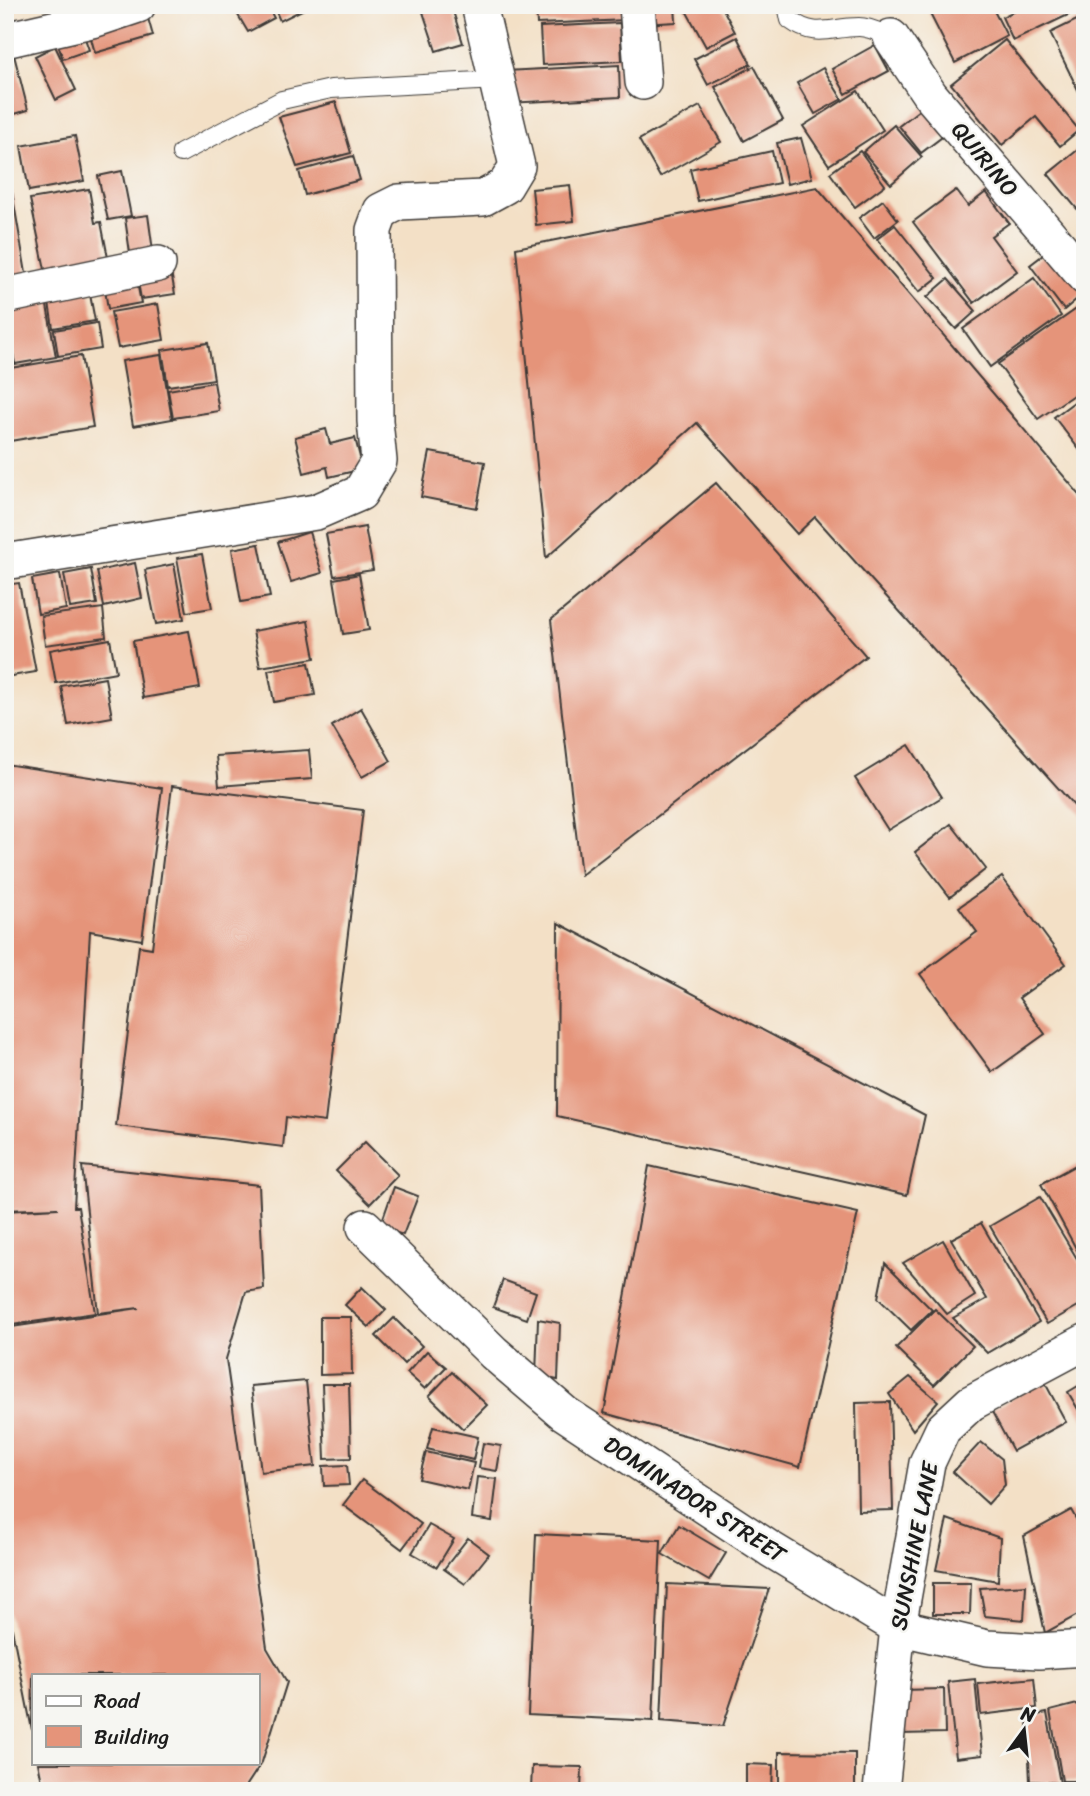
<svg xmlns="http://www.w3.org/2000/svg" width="1090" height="1796" viewBox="0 0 1090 1796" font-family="Sriracha,sans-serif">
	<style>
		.building { fill: #e5947a }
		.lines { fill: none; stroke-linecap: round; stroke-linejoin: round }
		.service-casing { stroke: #3c3936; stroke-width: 20 }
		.minor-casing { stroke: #3c3936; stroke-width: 38 }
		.service { stroke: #fff; stroke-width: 18 }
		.minor { stroke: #fff; stroke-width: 35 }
		.labels { text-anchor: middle; stroke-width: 5; stroke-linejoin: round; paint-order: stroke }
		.street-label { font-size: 23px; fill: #1c1c1c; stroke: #f6f6f2 }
	</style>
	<rect width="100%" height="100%" fill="#f6f6f2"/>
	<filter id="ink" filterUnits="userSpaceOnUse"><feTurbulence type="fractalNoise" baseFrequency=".0143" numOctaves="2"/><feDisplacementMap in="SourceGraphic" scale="14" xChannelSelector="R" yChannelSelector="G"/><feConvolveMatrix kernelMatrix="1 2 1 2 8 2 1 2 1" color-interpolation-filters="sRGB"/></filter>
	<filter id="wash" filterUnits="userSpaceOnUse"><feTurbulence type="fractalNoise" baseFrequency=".00686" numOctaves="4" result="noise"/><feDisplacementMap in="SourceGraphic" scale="28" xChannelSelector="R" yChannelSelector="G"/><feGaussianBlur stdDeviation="1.57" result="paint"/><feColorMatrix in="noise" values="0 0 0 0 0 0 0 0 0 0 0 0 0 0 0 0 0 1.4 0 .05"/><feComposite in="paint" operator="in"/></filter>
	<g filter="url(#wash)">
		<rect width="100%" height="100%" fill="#f3e0c6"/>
		<g id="blocks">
			<g class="building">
				<path d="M232,5H267L274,18L248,32Z"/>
				<path d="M273,5H302L304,9L280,21Z"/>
				<path d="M445,5H451L463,43L436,51L423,12Z"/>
				<path d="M536,5H625L626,20L537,24Z"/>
				<path d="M642,5H675L676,22L643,24Z"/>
				<path d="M683,5H721L735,32L706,47Z"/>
				<path d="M943,5H991L1007,36L955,63L929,12Z"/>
				<path d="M1027,5H1085V7L1013,41L1002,17Z"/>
				<path d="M146,11L153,36L95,53L88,27Z"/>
				<path d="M1085,16V104L1050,33Z"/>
				<path d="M620,23L622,61L542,65L540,27Z"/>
				<path d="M81,27L89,50L63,59L55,36Z"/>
				<path d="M737,37L751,64L708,85L694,59Z"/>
				<path d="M1005,40L1079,130L1060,146L1036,117L1002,145L951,84Z"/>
				<path d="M875,45L889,71L846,94L832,69Z"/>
				<path d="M55,46L76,90L56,100L35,56Z"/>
				<path d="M14,55L28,110L5,117V57Z"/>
				<path d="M619,65L620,97L508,103L506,71Z"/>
				<path d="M754,66L783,120L744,141L715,87Z"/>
				<path d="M823,68L842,99L815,114L797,83Z"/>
				<path d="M858,91L883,130L829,165L803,126Z"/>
				<path d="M336,102L351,153L297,167L279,117Z"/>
				<path d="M700,106L721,142L660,177L639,140Z"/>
				<path d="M923,107L946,134L921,153L899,126Z"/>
				<path d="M894,125L922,157L891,184L863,152Z"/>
				<path d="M75,136L84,181L29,191L21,146Z"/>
				<path d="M801,138L812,178L787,184L777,143Z"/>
				<path d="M1085,144V203L1077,209L1048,174Z"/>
				<path d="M772,151L779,183L698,201L690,169Z"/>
				<path d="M860,151L885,185L855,207L830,173Z"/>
				<path d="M353,156L360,180L305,195L299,171Z"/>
				<path d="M5,159L12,189L5,190Z"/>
				<path d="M122,171L131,216L108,220L98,176Z"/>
				<path d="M570,185L574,221L536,225L532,189Z"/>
				<path d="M817,187L1085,501V818L815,517L797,534L697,423L546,558L516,248Z"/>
				<path d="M89,189L95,223L101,222L109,263L46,274L30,199Z"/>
				<path d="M956,190L968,206L986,192L1009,223L991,236L1017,271L974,303L913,222Z"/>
				<path d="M12,192L27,279L5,283V194Z"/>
				<path d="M883,200L898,220L874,238L859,218Z"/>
				<path d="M148,215L153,251L130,253L125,218Z"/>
				<path d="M895,225L937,278L919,292L877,239Z"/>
				<path d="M1051,249L1085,292L1064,310L1030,265Z"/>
				<path d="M170,266L175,294L141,299L136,271Z"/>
				<path d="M135,271L141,303L108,309L103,277Z"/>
				<path d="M1034,278L1061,316L990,367L963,329Z"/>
				<path d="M948,279L976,311L956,329L927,297Z"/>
				<path d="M88,284L95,321L53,328L47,290Z"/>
				<path d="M45,294L56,357L15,364L5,310Z"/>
				<path d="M1085,303V387L1038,419L998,364Z"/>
				<path d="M158,304L164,340L118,348L111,312Z"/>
				<path d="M97,323L101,349L58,356L54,330Z"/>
				<path d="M208,343L214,379L168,386L162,350Z"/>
				<path d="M161,355L172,419L133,426L122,361Z"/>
				<path d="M81,356L93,427L10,441L5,416V369Z"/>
				<path d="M214,382L219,411L173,418L168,390Z"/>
				<path d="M1085,394V457L1054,417Z"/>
				<path d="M326,429L330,444L355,438L363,469L329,477L327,467L304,473L295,437Z"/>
				<path d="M430,452L485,462L477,508L421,497Z"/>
				<path d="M716,483L866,656L581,875L551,620Z"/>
				<path d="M365,527L373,570L334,576L326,534Z"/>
				<path d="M309,532L322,573L291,582L278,542Z"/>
				<path d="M259,544L270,597L241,602L232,549Z"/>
				<path d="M202,554L212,608L187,612L177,558Z"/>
				<path d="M135,563L142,598L104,607L97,571Z"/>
				<path d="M174,564L184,619L156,624L145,570Z"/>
				<path d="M91,569L97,604L70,608L64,574Z"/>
				<path d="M60,574L66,609L38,614L32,579Z"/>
				<path d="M359,574L369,630L343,634L334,579Z"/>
				<path d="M19,583L36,672L5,677V585Z"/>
				<path d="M103,608L106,637L45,645L41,616Z"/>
				<path d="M308,621L315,658L260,667L253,631Z"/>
				<path d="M189,631L200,688L143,698L133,641Z"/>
				<path d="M110,639L116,672L56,683L50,650Z"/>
				<path d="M309,663L315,695L274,702L268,670Z"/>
				<path d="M105,678L112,717L68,725L61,686Z"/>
				<path d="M361,708L391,761L362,777L332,726Z"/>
				<path d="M909,745L942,797L888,830L855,778Z"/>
				<path d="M309,750L312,779L219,786L216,756Z"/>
				<path d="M5,764L162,788L142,940L90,931L74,1207H78L95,1313L5,1326V1211L58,1208L5,1210Z"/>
				<path d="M172,786L363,810L325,1122L286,1117L283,1147L116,1126L139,946L152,948Z"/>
				<path d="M951,824L986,869L950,897L915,852Z"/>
				<path d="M1002,877L1066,964L1019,998L1045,1034L992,1072L920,974L977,932L959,907Z"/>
				<path d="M558,923L925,1115L907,1195L557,1116Z"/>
				<path d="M365,1142L398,1175L370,1204L336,1171Z"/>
				<path d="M1085,1160V1265L1041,1184Z"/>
				<path d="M82,1166L259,1185L264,1289L246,1292L226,1359L267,1648L287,1682L262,1762L243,1791H44L38,1763H257V1675H33L32,1730L5,1594V1328L139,1308L98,1313Z"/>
				<path d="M649,1166L858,1213L800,1467L604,1413Z"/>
				<path d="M394,1187L418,1196L403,1235L380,1227Z"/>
				<path d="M1040,1197L1085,1272V1302L1047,1324L990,1226Z"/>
				<path d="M981,1223L1039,1322L987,1353L953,1318L987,1299L951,1239Z"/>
				<path d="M943,1240L975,1296L947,1314L903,1263Z"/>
				<path d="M885,1263L932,1310L911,1330L878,1298Z"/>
				<path d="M503,1280L536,1292L527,1319L493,1307Z"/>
				<path d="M362,1287L386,1310L369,1327L345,1305Z"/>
				<path d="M935,1309L973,1346L934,1385L896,1348Z"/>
				<path d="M320,1317H351L352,1374L320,1375Z"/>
				<path d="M394,1318L422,1346L404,1364L376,1336Z"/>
				<path d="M538,1319L560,1323L558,1380L536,1376Z"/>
				<path d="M427,1351L446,1367L425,1389L407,1373Z"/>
				<path d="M452,1372L487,1405L463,1429L429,1396Z"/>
				<path d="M910,1377L938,1401L913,1430L889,1394Z"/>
				<path d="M306,1381L315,1466L261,1472L251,1386Z"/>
				<path d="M1044,1381L1066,1422L1013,1451L991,1410Z"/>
				<path d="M1085,1382V1421L1068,1392Z"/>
				<path d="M322,1384H349L351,1458L325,1459Z"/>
				<path d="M890,1402L893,1510L858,1511L856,1403Z"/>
				<path d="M433,1427L478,1437L473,1460L427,1449Z"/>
				<path d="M981,1442L1002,1459L1005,1485L988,1504L953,1472Z"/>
				<path d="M483,1443L501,1446L497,1471L479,1468Z"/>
				<path d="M426,1452L474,1463L468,1490L419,1479Z"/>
				<path d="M347,1465L349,1485L324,1486L323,1466Z"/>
				<path d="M477,1477L497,1479L492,1521L472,1518Z"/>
				<path d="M362,1480L421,1524L402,1549L343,1505Z"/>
				<path d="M1071,1510L1085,1535V1611L1045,1633L1024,1536Z"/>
				<path d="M947,1519L1000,1538L998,1581L936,1570Z"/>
				<path d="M429,1525L454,1539L437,1567L412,1553Z"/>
				<path d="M679,1525L726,1553L709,1581L662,1554Z"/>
				<path d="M536,1534L661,1540L653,1721L528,1715Z"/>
				<path d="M468,1538L489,1554L465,1584L444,1569Z"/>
				<path d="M933,1583H971L970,1614H933Z"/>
				<path d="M667,1584L769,1589L723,1726L661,1721Z"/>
				<path d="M1026,1585L1024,1620L985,1616L980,1588Z"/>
				<path d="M1034,1678L1037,1708L981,1715L978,1684Z"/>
				<path d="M975,1679L982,1755L956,1758L948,1682Z"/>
				<path d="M944,1689L945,1733L899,1734V1690Z"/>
				<path d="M1085,1702V1781H1062L1050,1711Z"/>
				<path d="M1047,1713L1060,1783L1030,1781L1027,1717Z"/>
				<path d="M779,1752L855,1753V1791H779Z"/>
				<path d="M746,1764L773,1765L772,1791H746Z"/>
				<path d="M532,1766L582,1767L581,1791H531Z"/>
			</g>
		</g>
	</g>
	<g filter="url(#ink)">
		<use href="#blocks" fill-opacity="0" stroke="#3c3936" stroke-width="2"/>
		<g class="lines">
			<defs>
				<g id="service">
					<path d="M787,5L790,20C816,39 830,27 859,27C869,27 881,33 891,37"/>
					<path d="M181,153L282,100L331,89L497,80"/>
				</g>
				<g id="minor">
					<path d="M637,5L643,82"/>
					<path d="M891,37L930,95L1085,277"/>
					<path d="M5,40L96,19L138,5"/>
					<path d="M5,296L158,264"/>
					<path d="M5,562L316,512L360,493L379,461L375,421L374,230L381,211L399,202L483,198L505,186L517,166L479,5"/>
					<path d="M365,1227L494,1353L564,1413L770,1549L898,1627L987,1648L1039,1651L1085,1648"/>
					<path d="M881,1791L898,1627L927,1463L943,1429L971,1403L1085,1342"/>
				</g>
			</defs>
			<use href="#service" class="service-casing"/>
			<use href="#minor" class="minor-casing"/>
			<use href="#service" class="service"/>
			<use href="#minor" class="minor"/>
		</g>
	</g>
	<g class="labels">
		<g class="street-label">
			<text transform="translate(985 159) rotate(50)" y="8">QUIRINO</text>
			<text transform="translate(695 1499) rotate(33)" y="8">DOMINADOR STREET</text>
			<text transform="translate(914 1546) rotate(-79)" y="8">SUNSHINE LANE</text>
		</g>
	</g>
	<rect width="1090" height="1796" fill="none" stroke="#f6f6f2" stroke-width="28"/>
	<rect x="32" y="1674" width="228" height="91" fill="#f6f6f2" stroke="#9f9f9c" stroke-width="2"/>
	<rect x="46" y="1696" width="35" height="10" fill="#ffffff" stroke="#9f9f9c" stroke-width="2"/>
	<text x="94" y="1708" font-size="21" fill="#1c1c1c">Road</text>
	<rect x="46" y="1726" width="35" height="21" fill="#e5947a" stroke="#9f9f9c" stroke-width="2"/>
	<text x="94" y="1744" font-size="21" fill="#1c1c1c">Building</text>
	<g transform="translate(1024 1730) rotate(15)" stroke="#f6f6f2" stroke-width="5" paint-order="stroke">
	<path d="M0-5L12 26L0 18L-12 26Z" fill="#1c1c1c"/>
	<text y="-10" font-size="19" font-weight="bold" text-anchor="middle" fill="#1c1c1c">N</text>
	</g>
</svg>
